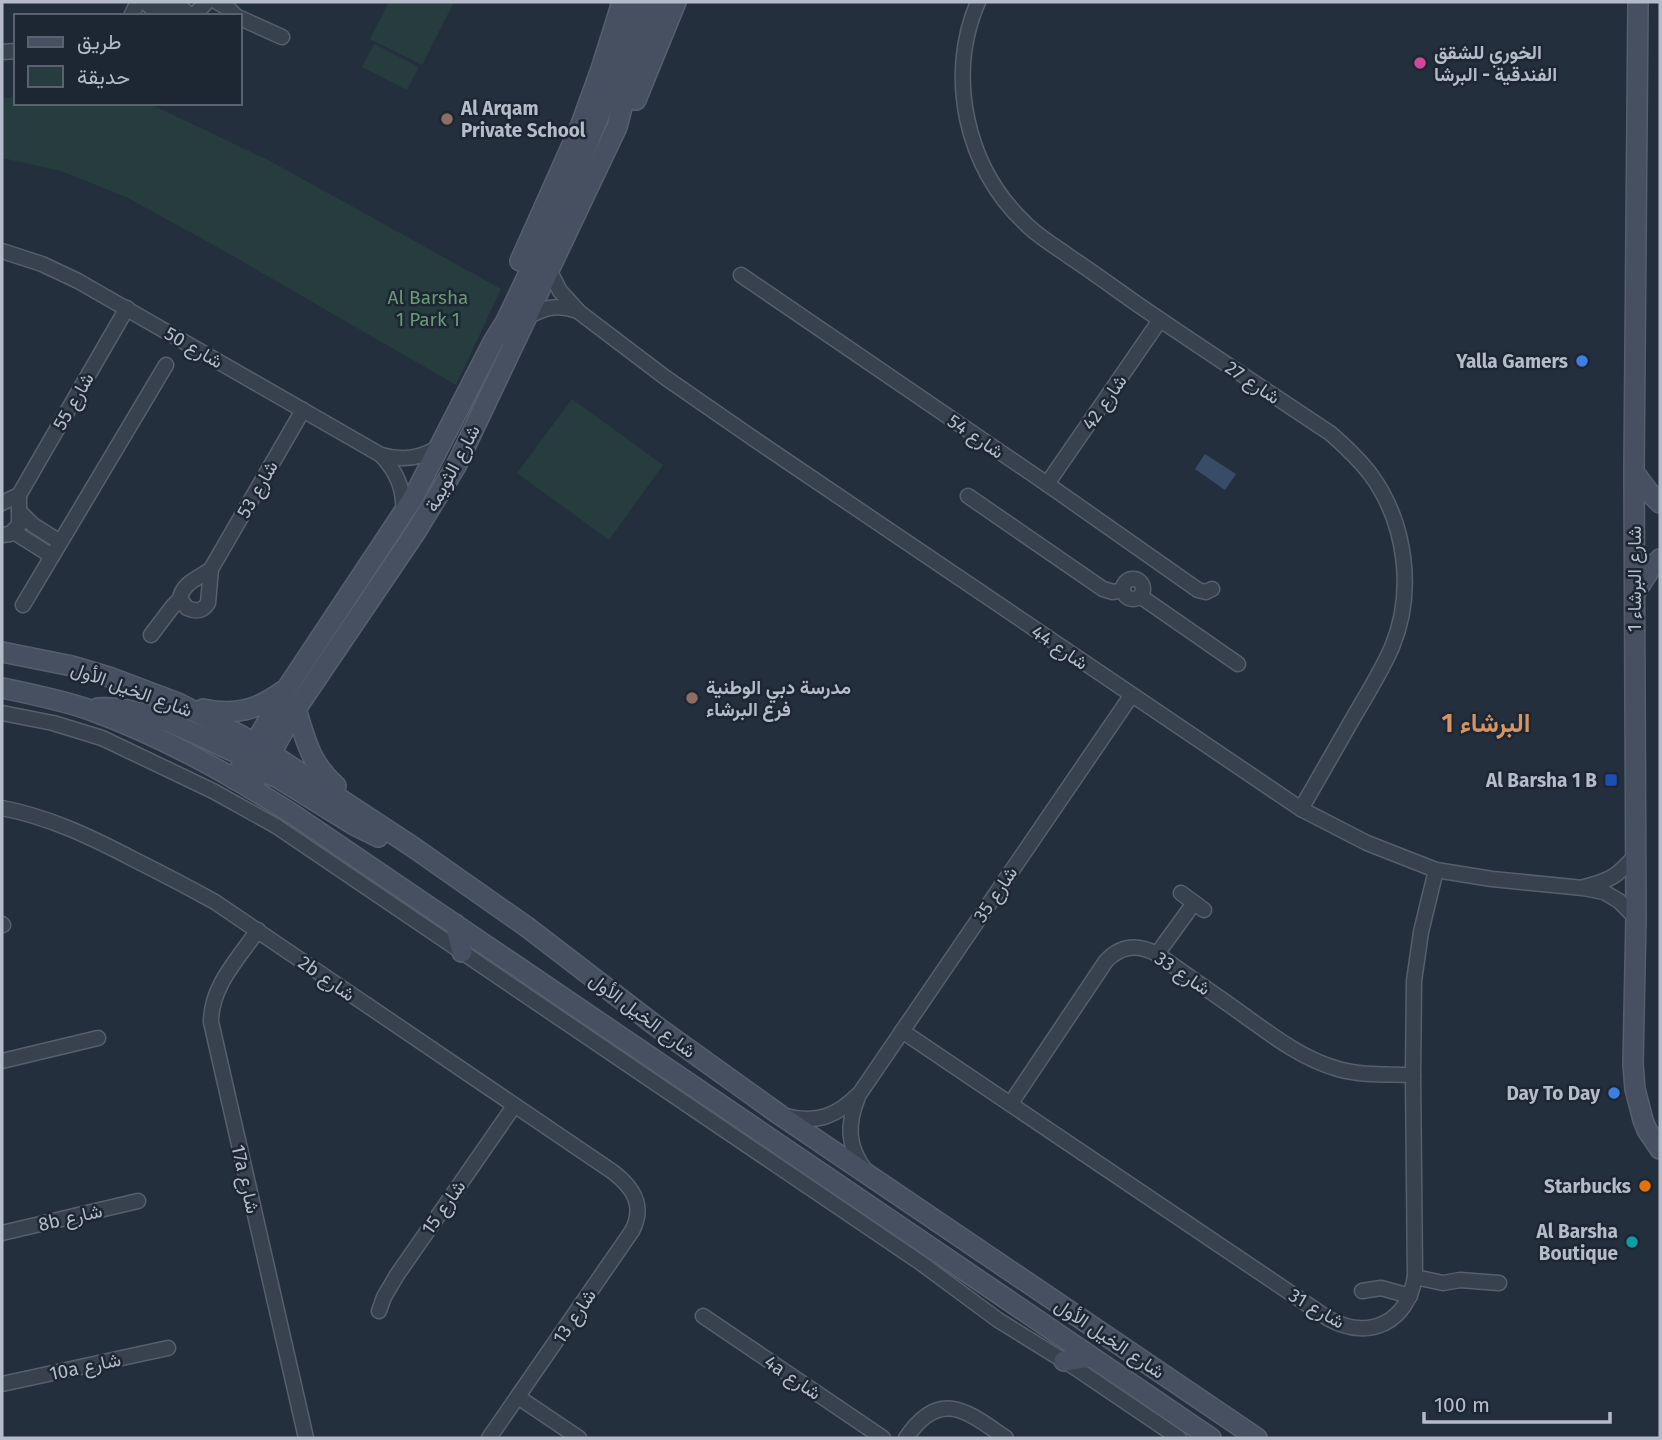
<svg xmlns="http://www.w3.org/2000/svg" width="1662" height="1440" viewBox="0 0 1662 1440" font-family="'Fira Sans',Vazirmatn,sans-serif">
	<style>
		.green { fill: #263c3f }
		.water { fill: #394c67 }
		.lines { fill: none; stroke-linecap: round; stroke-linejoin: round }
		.street-casing { stroke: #565f6c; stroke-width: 17 }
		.secondary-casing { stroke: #565f6c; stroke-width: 22 }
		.street { stroke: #38414e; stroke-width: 14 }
		.secondary { stroke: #465061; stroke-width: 19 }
		.hotel-dot { fill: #d1479c; stroke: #1d2633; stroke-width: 2.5 }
		.education-dot { fill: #8d6e63; stroke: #1d2633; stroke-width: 2.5 }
		.shop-dot { fill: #3f7fe0; stroke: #1d2633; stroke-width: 2.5 }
		.transit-dot { fill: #1a4fb4; stroke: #1d2633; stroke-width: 2.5 }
		.food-dot { fill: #e8710a; stroke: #1d2633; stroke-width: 2.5 }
		.culture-dot { fill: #0f9aa8; stroke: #1d2633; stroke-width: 2.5 }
		.labels { text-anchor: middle; stroke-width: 5; stroke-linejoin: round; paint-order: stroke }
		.poi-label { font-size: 19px; font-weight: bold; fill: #b4bcc9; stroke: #1d2633; text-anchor: end }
		.park-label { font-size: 19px; fill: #6b9a76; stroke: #1d2633 }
		.street-label { font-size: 19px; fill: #b4bcc9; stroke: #1d2633 }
		.district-label { font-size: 26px; font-weight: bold; fill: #d59563; stroke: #1d2633 }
	</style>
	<rect width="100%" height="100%" fill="#242f3e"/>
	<g class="green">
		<path d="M389,2H454L422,65L370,39Z"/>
		<path d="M374,44L419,67L407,90L362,67Z"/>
		<path d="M16,97V103H148L270,161L501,289L456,385L226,252L128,198L61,171L2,158V98Z"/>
		<path d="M572,399L663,465L609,540L517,473Z"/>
	</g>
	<path class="water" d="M1205,454L1236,474L1225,490L1195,469Z"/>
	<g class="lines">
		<defs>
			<g id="street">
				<path d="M217,2L228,8L236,16"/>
				<path d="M978,2C946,76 966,167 1024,222C1037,236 1055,246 1070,257C1094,273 1117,290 1140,306C1203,349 1267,391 1330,433C1345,446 1359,459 1371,475C1406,523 1415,592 1392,647C1382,670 1369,691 1356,713C1338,745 1319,777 1301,809"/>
				<path d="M131,16L138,2"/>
				<path d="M161,16L147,4C152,5 156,6 160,7C173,11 180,2 190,16"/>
				<path d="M193,16L207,2"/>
				<path d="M240,18L282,37"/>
				<path d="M2,52L16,51"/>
				<path d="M2,251L42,264L78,281L381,455C402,461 420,459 439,447"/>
				<path d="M549,270L560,291L579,312L666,378L757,441L1301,809L1367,843L1436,870L1492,879L1583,888L1604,892L1619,901L1636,918"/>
				<path d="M741,275L1047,484L1198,590L1206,592L1212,589"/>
				<path d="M525,318C546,307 555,304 578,311"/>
				<path d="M381,455C397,472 405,490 403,514"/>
				<path d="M1047,484L1160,320"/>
				<path d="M19,495L127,308"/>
				<path d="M968,496L1103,589L1113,592L1123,590"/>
				<path d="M2,503L19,495V525L10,534L2,535"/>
				<path d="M19,511L33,525L60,542"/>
				<path d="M14,532L52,556"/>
				<path d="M211,569L303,410"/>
				<path d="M211,569L208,603C203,611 196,612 187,608L180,599C182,583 199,578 211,569Z"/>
				<circle cx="1133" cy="589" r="10"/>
				<path d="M1140,596L1238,664"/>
				<path d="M23,605L166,365"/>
				<path d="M151,635L173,606L180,599"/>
				<path d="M2,713L53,723L102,738L213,791L276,826L921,1263L998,1320L1074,1367L1179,1438"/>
				<path d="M2,808C49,817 91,837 133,859C161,873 188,887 215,902L613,1172C634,1188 645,1206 632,1231L489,1438"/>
				<path d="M1584,887C1612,880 1617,876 1636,855"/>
				<path d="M1181,893L1204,910"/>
				<path d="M2,924L3,925"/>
				<path d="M258,930C238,959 211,986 211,1022L306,1438"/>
				<path d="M1157,954L1194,903"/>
				<path d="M902,1031L1329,1319C1370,1341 1407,1322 1415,1277L1413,1075L1414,981L1421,932L1436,870"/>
				<path d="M2,1061L98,1038"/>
				<path d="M858,1097C847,1124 847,1146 865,1170"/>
				<path d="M1011,1103L1106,961C1121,945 1138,944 1157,954C1186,975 1216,995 1245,1016C1274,1037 1303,1059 1338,1069C1363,1076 1388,1074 1413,1075"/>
				<path d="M785,1116C818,1124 837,1116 860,1093L1131,696"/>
				<path d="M2,1233L138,1201"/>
				<path d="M1415,1277L1443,1283L1460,1280L1499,1283"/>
				<path d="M1362,1291L1381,1288L1410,1296"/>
				<path d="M379,1311L384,1297L397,1275L514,1106"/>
				<path d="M703,1316L883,1438"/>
				<path d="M2,1384L168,1348"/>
				<path d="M518,1397L579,1438"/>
				<path d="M906,1438C940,1387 968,1412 1006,1438"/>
			</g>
			<g id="secondary">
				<path d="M1638,2L1634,472L1636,918L1633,1064L1635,1089L1643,1120L1647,1130L1660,1149"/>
				<path d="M636,100L676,2"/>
				<path d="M520,261L580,127L601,69L622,2"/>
				<path d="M1634,472L1648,491L1660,503"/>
				<path d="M1635,593L1651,568L1660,559"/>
				<path d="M2,652L72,666L109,677L178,703L240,735L270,753L413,847L527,927L660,1029L780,1115L1257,1438"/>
				<path d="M2,688C31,694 61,700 90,710C162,736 229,774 294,815L1211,1438"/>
				<path d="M98,708C147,704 205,740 250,759L257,760"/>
				<path d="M203,709C235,716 257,710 283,691"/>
				<path d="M296,709C306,741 310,763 336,786"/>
				<path d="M247,772L265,773L278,778L354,825L378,837"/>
				<path d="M234,779L287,688L413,498L493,342L506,321L563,201L587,145L610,89L641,2"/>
				<path d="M251,788L296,709L415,533L456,466L617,127L624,100L658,2"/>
				<path d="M455,924L462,952"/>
				<path d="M1064,1361L1091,1357"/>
			</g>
		</defs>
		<use href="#street" class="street-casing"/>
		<use href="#secondary" class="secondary-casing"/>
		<use href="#street" class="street"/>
		<use href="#secondary" class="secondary"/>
	</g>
	<circle class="hotel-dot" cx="1420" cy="63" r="7"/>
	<g class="education-dot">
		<circle cx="447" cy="119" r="7"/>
		<circle cx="692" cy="698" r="7"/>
	</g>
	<g class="shop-dot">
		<circle cx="1582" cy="361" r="7"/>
		<circle cx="1614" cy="1093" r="7"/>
	</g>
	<rect class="transit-dot" x="1604" y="773" width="14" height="14" rx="3.5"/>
	<circle class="food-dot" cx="1645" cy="1186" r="7"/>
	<circle class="culture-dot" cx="1632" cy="1242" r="7"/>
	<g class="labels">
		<g class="poi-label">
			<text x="1434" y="59" text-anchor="start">الخوري للشقق<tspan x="1434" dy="22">الفندقية - البرشا</tspan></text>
			<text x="461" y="115" text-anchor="start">Al Arqam<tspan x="461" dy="22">Private School</tspan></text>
			<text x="1568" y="368">Yalla Gamers</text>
			<text x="706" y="694" text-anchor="start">مدرسة دبي الوطنية<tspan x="706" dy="22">فرع البرشاء</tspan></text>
			<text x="1597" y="787">Al Barsha 1 B</text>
			<text x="1600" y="1100">Day To Day</text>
			<text x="1631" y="1193">Starbucks</text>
			<text x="1618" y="1238">Al Barsha<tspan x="1618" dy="22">Boutique</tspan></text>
		</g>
		<g class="park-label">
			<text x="428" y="304">Al Barsha<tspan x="428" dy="22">1 Park 1</tspan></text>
		</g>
		<g class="street-label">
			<text transform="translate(194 347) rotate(30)" y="7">شارع 50</text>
			<text transform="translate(1253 382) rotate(34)" y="7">شارع 27</text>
			<text transform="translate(73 401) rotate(-60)" y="7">شارع 55</text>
			<text transform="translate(1104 402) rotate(-55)" y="7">شارع 42</text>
			<text transform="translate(976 436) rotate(34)" y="7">شارع 54</text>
			<text transform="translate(452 468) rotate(-62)" y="7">شارع الثويمة</text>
			<text transform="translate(257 489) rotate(-60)" y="7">شارع 53</text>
			<text transform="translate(1634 579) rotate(-90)" y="7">شارع البرشاء 1</text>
			<text transform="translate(1060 647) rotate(34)" y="7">شارع 44</text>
			<text transform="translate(132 689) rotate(20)" y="7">شارع الخيل الأول</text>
			<text transform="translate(995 894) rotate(-56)" y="7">شارع 35</text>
			<text transform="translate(1183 973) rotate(34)" y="7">شارع 33</text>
			<text transform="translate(327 978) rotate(35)" y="7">2b شارع</text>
			<text transform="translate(643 1015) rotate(37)" y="7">شارع الخيل الأول</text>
			<text transform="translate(246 1179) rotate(77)" y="7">17a شارع</text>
			<text transform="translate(443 1207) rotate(-55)" y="7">شارع 15</text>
			<text transform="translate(70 1217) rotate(-13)" y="7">8b شارع</text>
			<text transform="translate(1317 1308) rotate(30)" y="7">شارع 31</text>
			<text transform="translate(574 1316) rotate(-56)" y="7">شارع 13</text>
			<text transform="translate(1110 1338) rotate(34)" y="7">شارع الخيل الأول</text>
			<text transform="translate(85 1366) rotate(-12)" y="7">10a شارع</text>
			<text transform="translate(793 1377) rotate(34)" y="7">4a شارع</text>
		</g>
		<g class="district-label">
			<text x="1486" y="732">البرشاء 1</text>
		</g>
	</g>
	<rect width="1662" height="1440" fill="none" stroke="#b4bcc9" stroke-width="7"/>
	<rect x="14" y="14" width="228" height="91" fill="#1d2633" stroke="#59626f" stroke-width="2"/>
	<rect x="28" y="37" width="35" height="10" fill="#465061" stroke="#59626f" stroke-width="2"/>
	<text x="77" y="49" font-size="21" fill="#b4bcc9">طريق</text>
	<rect x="28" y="66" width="35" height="21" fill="#263c3f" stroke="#59626f" stroke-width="2"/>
	<text x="77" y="84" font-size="21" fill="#b4bcc9">حديقة</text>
	<path d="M1424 1412v10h186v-10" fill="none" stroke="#b4bcc9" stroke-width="3.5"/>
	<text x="1434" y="1412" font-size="21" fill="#b4bcc9" stroke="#1d2633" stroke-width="5" paint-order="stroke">100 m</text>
</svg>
